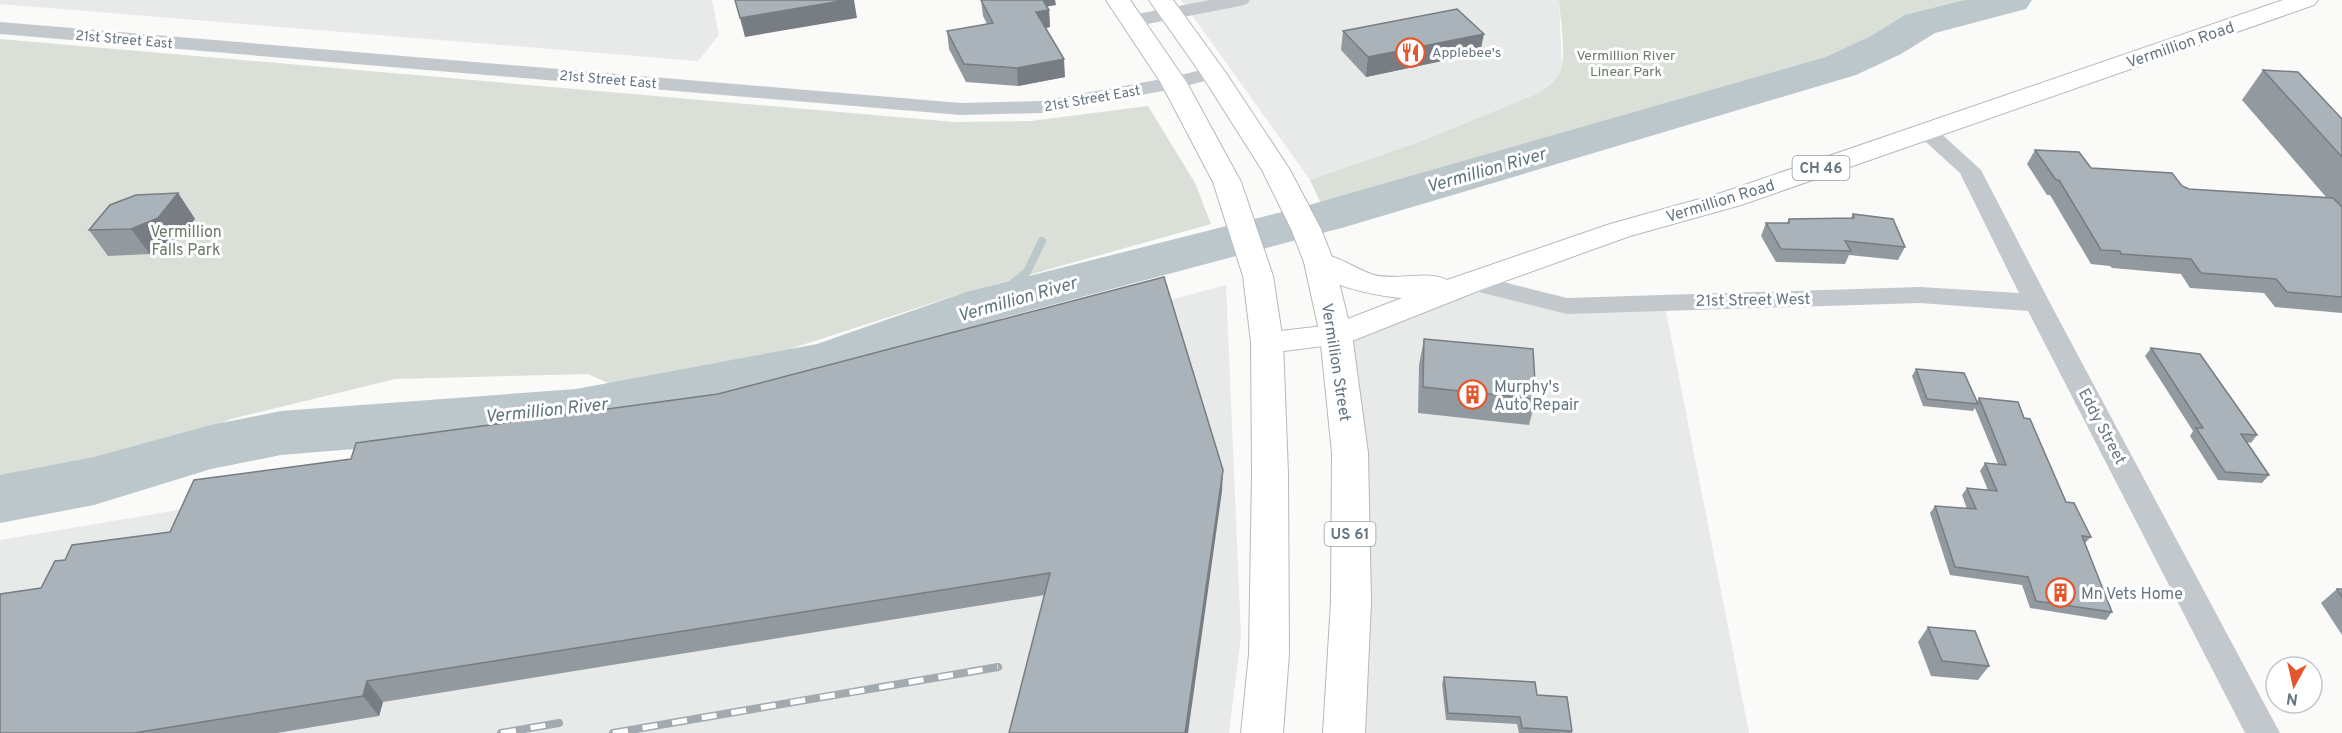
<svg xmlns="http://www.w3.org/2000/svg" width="2342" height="733" viewBox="0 0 2342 733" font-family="Overpass,sans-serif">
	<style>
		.built { fill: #e8e9e9 }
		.green { fill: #dadfd7 }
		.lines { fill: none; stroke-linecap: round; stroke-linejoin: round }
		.stream { stroke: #bbc7cb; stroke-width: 8 }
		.river { fill: #bbc7cb; fill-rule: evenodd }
		.primary-casing { stroke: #b5babe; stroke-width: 2 }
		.trunk-casing { stroke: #b4b9bd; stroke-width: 2 }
		.minor { fill: #c3c8cc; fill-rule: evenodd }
		.primary { fill: #fff; fill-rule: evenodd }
		.trunk { fill: #fff; fill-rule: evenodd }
		.rail-casing { stroke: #a2aab0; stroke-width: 8 }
		.rail { stroke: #fff; stroke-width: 5; stroke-dasharray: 15; stroke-linecap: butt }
		.wall { fill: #929a9f }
		.shaded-wall { fill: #777d82 }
		.building { fill: #aab3b9; stroke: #777d82; stroke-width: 1.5 }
		.labels { text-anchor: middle; stroke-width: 6; stroke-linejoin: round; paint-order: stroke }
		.far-street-label { font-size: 14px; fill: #657683; stroke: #fff }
		.far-poi-label { font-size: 14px; fill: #657683; stroke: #fff; text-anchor: start }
		.far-park-label { font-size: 14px; fill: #687a64; stroke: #fff }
		.shield { fill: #fff; stroke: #939fa8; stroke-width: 1.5 }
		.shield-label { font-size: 15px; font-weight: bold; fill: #657683 }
		.street-label { font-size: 16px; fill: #657683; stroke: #fff }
		.park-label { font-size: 16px; fill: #687a64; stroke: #fff }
		.poi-label { font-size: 16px; fill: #657683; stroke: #fff; text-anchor: start }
		.water-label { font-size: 18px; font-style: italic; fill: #60757c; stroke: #fff }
	</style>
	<rect width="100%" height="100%" fill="#fafaf8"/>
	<g class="built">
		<path d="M0,0H712L719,35L698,61L0,4Z"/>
		<path d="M1181,0H1559L1562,70L1554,82L1540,93L1427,139L1310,180Z"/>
		<path d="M1472,282L1567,306L1664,301L1749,733H1344L1336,335Z"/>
		<path d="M1226,285L1241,636L1229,733H0V540L735,416Z"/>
	</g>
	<g class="green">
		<path d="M1559,0H2012L1920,24L1886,45L1841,66L1327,216L1310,180L1427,139L1539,93C1548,87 1555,82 1560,72C1567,58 1560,17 1559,0Z"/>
		<path d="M0,39L955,122L1031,121L1148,106L1195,183L1211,224L957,295L765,357L617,387L588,374L395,379L231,419L113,467L0,491Z"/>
	</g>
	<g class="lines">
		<path class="stream" d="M985,305L1027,272L1042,241"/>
		<path class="river" d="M1965,0H2032L2026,9L1935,33L1901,54L1856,75L1345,227L1003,318L824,382L576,431L281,455L211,469L94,505L0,523V475L94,457L211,425L281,411L576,389L817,344L966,292L1309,205L1826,57L1871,36L1905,15Z"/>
		<defs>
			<path id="primary" d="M2283,0H2318L2314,5L1741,205L1630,236L1483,289L1347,343L1267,353L1256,350L1251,342L1256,334L1332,325L1402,298C1376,296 1319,285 1304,262L1308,255C1332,249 1351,268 1374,275C1395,281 1430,270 1447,280L1610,224L1721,193Z"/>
			<g id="trunk">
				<path d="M1106,0H1130L1187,83L1241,182L1273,276L1283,342L1288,474L1289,654L1283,733H1241L1249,654L1252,474L1251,342L1243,276L1213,182L1161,83Z"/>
				<path d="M1149,0H1173L1226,73L1290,170L1321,229L1334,262L1352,335L1368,453L1371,602L1365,733H1323L1331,602L1332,453L1320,335L1304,262L1291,229L1262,170L1201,74Z"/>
			</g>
		</defs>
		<use href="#primary" class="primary-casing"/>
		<use href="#trunk" class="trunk-casing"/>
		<g class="minor">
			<path d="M1210,0H1250L1247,4L1240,6L1132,27L1125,25L1122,21L1125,17L1132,15Z"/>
			<path d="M0,22L961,103L1041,101L1173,77L1213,67L1220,69L1223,73L1220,77L1174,89L1041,113L961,115L0,34Z"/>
			<path d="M1927,126L1935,128L1981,170L2050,303L2280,733H2245L2028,311L1920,303L1567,314L1463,288L1459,282L1463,276L1472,274L1567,298L1920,287L2019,293L1960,173L1916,133L1919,128Z"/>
		</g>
		<use href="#primary" class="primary"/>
		<use href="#trunk" class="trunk"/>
		<defs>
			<g id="rail">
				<path d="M501,733L559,723"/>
				<path d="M613,733L998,667"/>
			</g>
		</defs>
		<use href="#rail" class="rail-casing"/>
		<use href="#rail" class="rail"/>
	</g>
	<g class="wall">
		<path d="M981,0L1056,5L1047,6L1049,10L1050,27L1045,28L1065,77L1018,86L966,82L949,49L947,31L987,24L983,16Z"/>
		<path d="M1343,31L1480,53L1366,77L1341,50Z"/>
		<path d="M2263,70L2342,119V313L2275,307L2264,293L2190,288L2181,274L2112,268L2110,266L2091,264L2050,195H2047L2027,164L2035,150L2091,168L2182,186L2189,189L2326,197L2242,100Z"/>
		<path d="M178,193L195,219L175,243L150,254L108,256L89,230Z"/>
		<path d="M1853,214L1905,247L1898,260L1849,255L1845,264L1776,262L1761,236L1766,223H1787L1789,219L1851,218Z"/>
		<path d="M1424,339L1536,399L1529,425L1418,413L1419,365Z"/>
		<path d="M2151,348L2257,435L2251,443L2247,442L2269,475L2262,483L2218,480L2190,436L2193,431L2145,356Z"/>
		<path d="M1916,369L1977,402L1979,398L2024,418L2066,502L2091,537L2085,543L2112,612L2106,620L2030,608L2022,585L1950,575L1930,513L1935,506L1967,509L1962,495L1967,488L1988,490L1980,471L1985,463L1998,464L1975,408L1973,411L1923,406L1912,376Z"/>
		<path d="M1222,491L1045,595L383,702L379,716L277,733H0L41,588L65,560L170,532Z"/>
		<path d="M2337,589H2342V635L2321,603Z"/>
		<path d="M1928,627L1989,666L1978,680L1931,676L1918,642Z"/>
		<path d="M1444,677L1537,695L1572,731V733H1519L1517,724L1446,720L1442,684Z"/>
	</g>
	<g class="shaded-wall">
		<path d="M847,0H854L857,18L745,37L740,18Z"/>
		<path d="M1038,0H1055L1056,5L1039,8Z"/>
		<path d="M1049,10L1050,27L1037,30L1036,12Z"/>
		<path d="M1484,34L1480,53L1366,77L1368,57Z"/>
		<path d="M1064,59L1065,77L1018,86L1017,68Z"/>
		<path d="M178,193L195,219L175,243L150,254L131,229Z"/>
		<path d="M1223,470L1222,491L1188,733H1185Z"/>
		<path d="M367,681L383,702L379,716L363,696Z"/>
	</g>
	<g class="building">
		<path d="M735,0H847L740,18Z"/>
		<path d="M981,0H1043L1049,10L1036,12L1064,59L1017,68L964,64L947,31L993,23Z"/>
		<path d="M1457,9L1484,34L1368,57L1343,31Z"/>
		<path d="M2263,70L2298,72L2342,119V157Z"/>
		<path d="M2035,150L2079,152L2091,168L2172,173L2182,186L2189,189L2333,198L2342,207V297L2287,292L2276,279L2201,273L2191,259L2121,254L2120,251L2101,250L2059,180H2056Z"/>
		<path d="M178,193L158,218L131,229L89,230L110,205L136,195Z"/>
		<path d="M1853,214L1893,219L1905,247L1845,241L1851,251L1781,249L1766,223H1789V219L1854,218Z"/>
		<path d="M1164,277L1223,470L1185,733H1009L1050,573L367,681L363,696L134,733H0V594L41,588L55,561L65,560L72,545L170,532L194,480L351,459L356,443L718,394Z"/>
		<path d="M1424,339L1533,349L1536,399L1423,387Z"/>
		<path d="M2151,348L2200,354L2257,435L2241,434L2269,475L2225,472L2196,428H2203Z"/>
		<path d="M1916,369L1964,373L1978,404L1927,399Z"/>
		<path d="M1979,398L2018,402L2024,418L2030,419L2066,502L2074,503L2091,537L2082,536L2112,612L2036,601L2028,577L1955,567L1935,506L1976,509L1967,488L1997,491L1985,463L2006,465Z"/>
		<path d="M2337,589H2342V597Z"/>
		<path d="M1928,627L1975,631L1989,666L1942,661Z"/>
		<path d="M1444,677L1535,682L1537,695L1567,697L1572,731L1522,728L1520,717L1448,713Z"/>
	</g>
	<defs>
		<symbol id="restaurant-ring" viewBox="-11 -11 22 22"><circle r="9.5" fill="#fff" stroke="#e4572e" stroke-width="1.5"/><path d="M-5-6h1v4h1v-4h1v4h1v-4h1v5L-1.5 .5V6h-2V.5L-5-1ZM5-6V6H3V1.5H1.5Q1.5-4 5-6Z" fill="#e4572e"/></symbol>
		<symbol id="building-ring" viewBox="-11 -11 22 22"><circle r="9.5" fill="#fff" stroke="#e4572e" stroke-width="1.5"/><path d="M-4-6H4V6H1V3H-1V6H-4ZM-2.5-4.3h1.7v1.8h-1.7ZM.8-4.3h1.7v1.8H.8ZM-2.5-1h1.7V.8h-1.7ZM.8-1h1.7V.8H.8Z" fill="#e4572e"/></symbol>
	</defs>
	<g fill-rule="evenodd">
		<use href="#restaurant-ring" x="1394" y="36" width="33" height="33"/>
		<use href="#building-ring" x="1456" y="378" width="33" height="33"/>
		<use href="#building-ring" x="2044" y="576" width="33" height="33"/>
	</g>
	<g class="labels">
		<g class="far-street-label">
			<text transform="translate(124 39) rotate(5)" y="5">21st Street East</text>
			<text transform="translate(608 79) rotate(5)" y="5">21st Street East</text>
			<text transform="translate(1092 98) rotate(-10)" y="5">21st Street East</text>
		</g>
		<g class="far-poi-label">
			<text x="1432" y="57">Applebee's</text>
		</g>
		<g class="far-park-label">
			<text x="1626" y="60">Vermillion River<tspan x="1626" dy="16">Linear Park</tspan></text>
		</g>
		<g class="shield">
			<rect x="1792.5" y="156" width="57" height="24" rx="4.5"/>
			<rect x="1324.5" y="522" width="51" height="24" rx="4.5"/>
		</g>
		<g class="shield-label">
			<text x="1821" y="173">CH 46</text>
			<text x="1350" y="539">US 61</text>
		</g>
		<g class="street-label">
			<text transform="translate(2180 44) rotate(-19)" y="6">Vermillion Road</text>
			<text transform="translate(1720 200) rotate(-17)" y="6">Vermillion Road</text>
			<text transform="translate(1753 299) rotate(-1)" y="6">21st Street West</text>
			<text transform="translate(1337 362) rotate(81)" y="6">Vermillion Street</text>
			<text transform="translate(2103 426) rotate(62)" y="6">Eddy Street</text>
		</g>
		<g class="park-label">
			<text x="186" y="237">Vermillion<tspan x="186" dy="18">Falls Park</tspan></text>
		</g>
		<g class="poi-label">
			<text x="1494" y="392">Murphy's<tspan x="1494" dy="18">Auto Repair</tspan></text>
			<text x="2081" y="599">Mn Vets Home</text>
		</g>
		<g class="water-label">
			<text transform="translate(1486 170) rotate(-16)" y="6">Vermillion River</text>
			<text transform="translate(1017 299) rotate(-16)" y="6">Vermillion River</text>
			<text transform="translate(546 410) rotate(-6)" y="6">Vermillion River</text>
		</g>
	</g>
	<g transform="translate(2294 685) rotate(188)"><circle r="28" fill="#ffffff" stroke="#c1c8cd" stroke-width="1.5"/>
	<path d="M0-4.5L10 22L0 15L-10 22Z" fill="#e4572e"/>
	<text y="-9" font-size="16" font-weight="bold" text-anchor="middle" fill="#657683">N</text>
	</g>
</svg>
